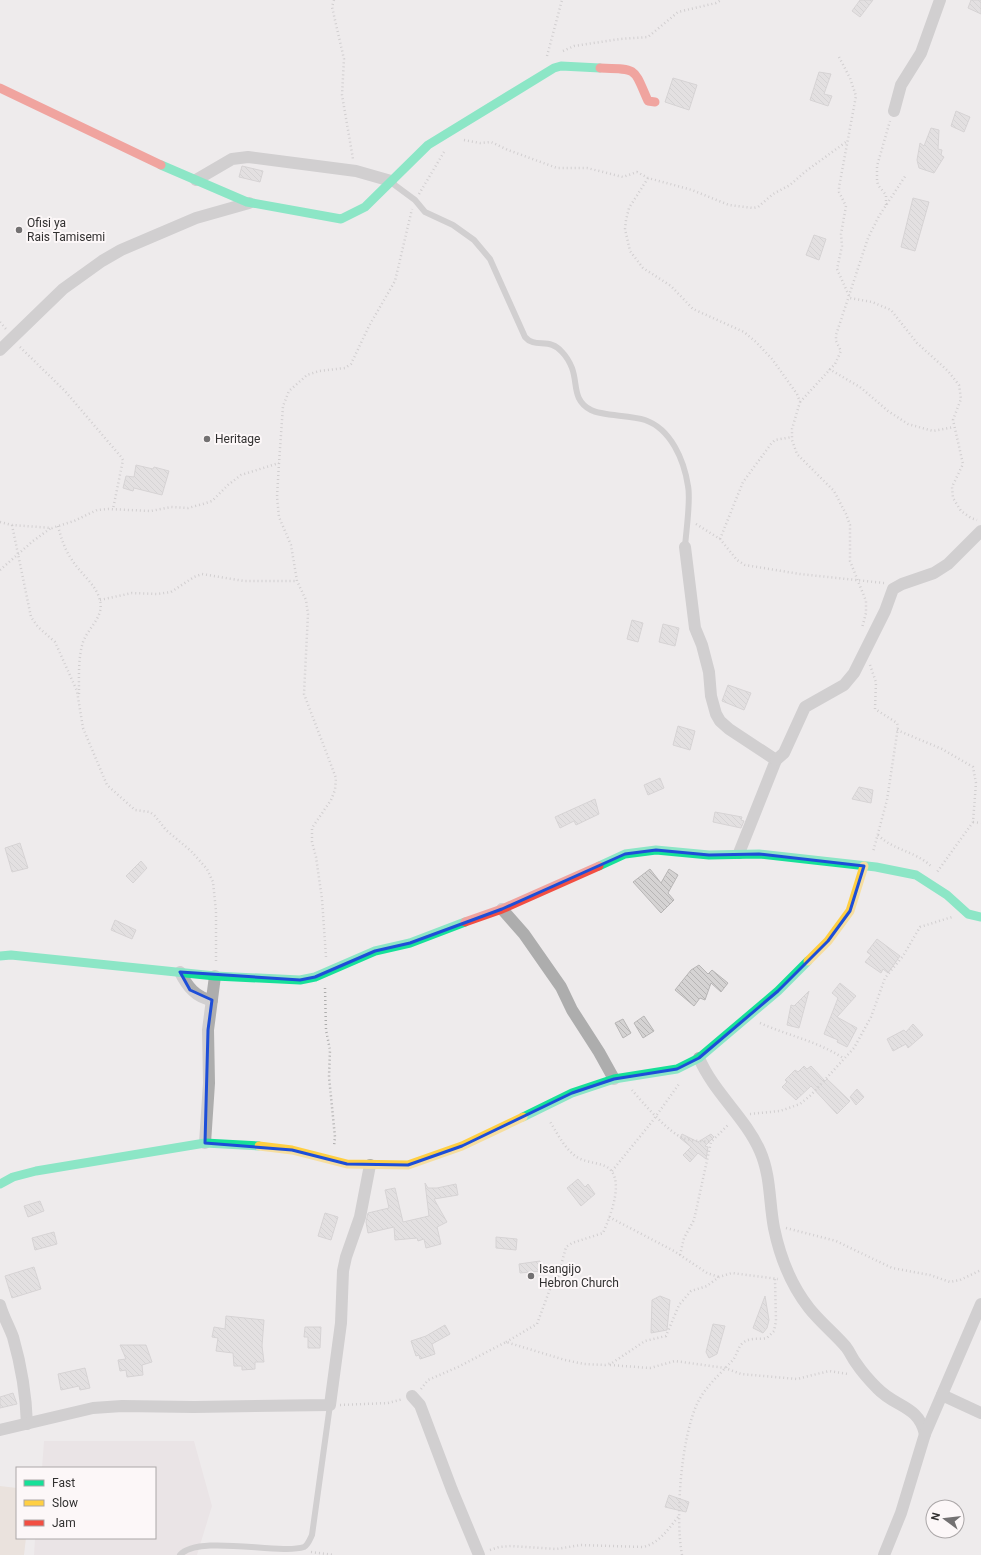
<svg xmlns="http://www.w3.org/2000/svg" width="981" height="1555" viewBox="0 0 981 1555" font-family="Roboto,sans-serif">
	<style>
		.built { fill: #e5dcdd }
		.garden { fill: #e4d7ca }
		.building { fill: url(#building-back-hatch); stroke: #b8b6b6 }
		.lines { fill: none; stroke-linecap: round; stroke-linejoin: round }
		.path { stroke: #adacac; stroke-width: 2.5; stroke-dasharray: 1 3; stroke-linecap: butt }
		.lane { stroke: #adadad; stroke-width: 6 }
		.street { stroke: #adadad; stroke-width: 12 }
		.fast { stroke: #16e098; stroke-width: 9 }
		.slow { stroke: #ffcf43; stroke-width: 9 }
		.jam { stroke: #f24e42; stroke-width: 9 }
		.marked { fill: none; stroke: #1d4ed8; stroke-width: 3; stroke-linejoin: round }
		.poi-dot { fill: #737172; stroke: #fcf7f8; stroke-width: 1.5 }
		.labels { text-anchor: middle; stroke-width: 4; stroke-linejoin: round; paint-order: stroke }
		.poi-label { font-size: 12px; fill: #313030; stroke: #fcf7f8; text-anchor: start }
	</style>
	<defs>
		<pattern id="building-back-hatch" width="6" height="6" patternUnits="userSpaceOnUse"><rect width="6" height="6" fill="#d5d3d3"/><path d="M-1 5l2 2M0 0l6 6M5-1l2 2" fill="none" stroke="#b7b5b5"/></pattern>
	</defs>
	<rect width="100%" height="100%" fill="#eeebec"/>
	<path class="built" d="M44,1441H194L212,1506L197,1555H34L35,1538H155V1468H42Z"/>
	<path class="garden" d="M0,1486L17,1488V1538H26L24,1555H0Z"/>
	<g class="building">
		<path d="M860,0H873L860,17L852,11Z"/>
		<path d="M971,0H981V14L968,8Z"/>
		<path d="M819,72L831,74L824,94L832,96L828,106L810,100Z"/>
		<path d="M673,78L697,85L689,110L665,102Z"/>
		<path d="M956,111L970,117L964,132L951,126Z"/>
		<path d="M931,128L939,130L938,149L942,150L941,155L944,157L934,173L919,168L917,160L920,143L924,146Z"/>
		<path d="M242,166L263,171L260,182L239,177Z"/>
		<path d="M913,198L929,202L915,251L901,247Z"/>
		<path d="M814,235L826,239L819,260L806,255Z"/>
		<path d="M136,465L153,469L154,467L169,471L162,495L134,488L133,491L123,488L126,476L134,477Z"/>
		<path d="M632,620L643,623L638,642L627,639Z"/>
		<path d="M663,624L679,628L675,646L659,642Z"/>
		<path d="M728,685L751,693L744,710L722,701Z"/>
		<path d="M678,726L695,731L690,750L673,745Z"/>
		<path d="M660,778L664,788L648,795L644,785Z"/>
		<path d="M859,787L873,790L871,803L852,799Z"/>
		<path d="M595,799L599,814L576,825L574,821L560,828L555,817Z"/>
		<path d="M715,812L742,817L741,820L744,821L741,828L713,822Z"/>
		<path d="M20,843L28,868L12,872L5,848Z"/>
		<path d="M141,861L147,868L133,883L126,876Z"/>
		<path d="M650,869L661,883L669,869L678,875L668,893L674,900L661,913L633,882Z"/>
		<path d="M115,920L136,930L132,939L111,930Z"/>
		<path d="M877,939L900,956L888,973L883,969L881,973L865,962L871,955L867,952Z"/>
		<path d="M699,965L708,974L712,970L728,983L721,992L711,983L705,1000L700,998L694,1006L675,990L691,970Z"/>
		<path d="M840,983L856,996L837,1017L857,1028L847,1047L837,1042L838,1040L824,1034L838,998L832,993Z"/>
		<path d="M809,991L799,1028L787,1025L791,1005L794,1006Z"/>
		<path d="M644,1016L654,1031L643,1038L634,1023Z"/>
		<path d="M623,1019L631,1033L623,1038L615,1023Z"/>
		<path d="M913,1024L923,1035L908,1048L906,1044L893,1051L887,1039L904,1030L906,1032Z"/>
		<path d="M804,1066L807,1069L811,1066L825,1081L827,1079L850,1101L837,1114L811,1086L796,1100L782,1087L787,1082L785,1080L795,1070L798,1072Z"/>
		<path d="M857,1089L864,1097L856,1105L850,1097Z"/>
		<path d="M682,1134L698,1142L711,1134L714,1137L705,1146L708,1147L706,1159L698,1153L690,1162L683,1155L691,1147L680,1138Z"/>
		<path d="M578,1179L585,1187L588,1184L595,1194L581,1206L567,1188Z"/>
		<path d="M425,1183L428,1188H437L456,1184L458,1195L434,1199L447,1222L437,1227L441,1244L426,1248L424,1239L418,1241L417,1238L395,1240L394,1227L368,1233L366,1222L368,1213L389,1208L385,1190L395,1188L403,1222L429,1216Z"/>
		<path d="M40,1201L44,1211L28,1217L24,1206Z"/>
		<path d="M325,1213L338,1217L331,1240L318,1236Z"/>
		<path d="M54,1232L57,1244L35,1250L32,1238Z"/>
		<path d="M496,1237L517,1239L516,1250L496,1248Z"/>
		<path d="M540,1261L541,1271L520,1273L519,1264Z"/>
		<path d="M34,1267L41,1289L12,1298L5,1276Z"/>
		<path d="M660,1296L670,1300L667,1330L651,1333L652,1300Z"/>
		<path d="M765,1296L769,1320L767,1328L763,1333L753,1328Z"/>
		<path d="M226,1316L264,1320L262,1346L264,1362H255V1369L242,1370V1366H234L233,1353L216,1351L218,1338L212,1337L214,1327L225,1329Z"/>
		<path d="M713,1324L725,1326L717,1354L709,1358L706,1352Z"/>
		<path d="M445,1325L450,1334L432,1344L435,1354L420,1359L419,1355L416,1356L411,1341L426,1336Z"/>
		<path d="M305,1327H321L320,1348H308V1337H304Z"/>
		<path d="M120,1345H146L152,1362L142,1365L143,1375L127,1377L126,1370L120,1371L118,1360L126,1359Z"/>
		<path d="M85,1368L90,1388L80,1390L79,1386L61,1390L58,1374Z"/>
		<path d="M13,1393L17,1404L0,1408V1397Z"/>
		<path d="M669,1495L689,1502L686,1512L665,1507Z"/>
	</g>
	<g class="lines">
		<g class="path">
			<path d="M334,0L332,7L344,59L342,95L353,159"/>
			<path d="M563,51L574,46L620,39L648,37L678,12L716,3L721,0"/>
			<path d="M547,56L562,0"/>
			<path d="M839,57L850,78L856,96L839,187V192L846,206L841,234L842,246L837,269L850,298L872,302L891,310L917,343L948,371L959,385L961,399L953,420L963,464L952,487L953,498L961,511L971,518L977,520"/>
			<path d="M464,140L480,143L491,142L508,150L557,168H587L623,177L637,172L648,178L692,190L729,205L753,208L758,207L773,194L790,185L806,171L846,142"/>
			<path d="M648,178L629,208L626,220L625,229L630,251L643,268L671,286L693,309L744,332L756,342L772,359L797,394L800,402L792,429V440L797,454L834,491L846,514L850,525V561L866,601V613L862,628"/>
			<path d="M419,194L444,152"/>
			<path d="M886,205V195L878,185L877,180V166L890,121"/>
			<path d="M0,322L6,329"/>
			<path d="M20,347L65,391L122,458L123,460L113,509"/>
			<path d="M829,369L860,387L888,411L908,424L933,431L954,427"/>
			<path d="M800,402L835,364L841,351L836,341V335L868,238L879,216L906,175"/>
			<path d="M0,522L12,525L52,528L74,521L97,510L108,509L151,511L171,507L188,508L203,504L212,501L228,485L241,475L279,463"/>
			<path d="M696,524L720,539L737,560L745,565L800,574L884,583"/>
			<path d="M12,525L31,617L38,627L55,642L77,691L83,728L107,785L135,810L150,812L155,816L166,830L191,851L207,869L213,882L216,911V962"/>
			<path d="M58,526C61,538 65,550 72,560C80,573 94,583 99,597C106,616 89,626 83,642C78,658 79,677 79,694"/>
			<path d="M720,539L743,482L771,444L775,440L792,437"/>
			<path d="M0,570L33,541L51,528"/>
			<path d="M100,600L132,593L157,594L171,592L194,577L202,574L244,581H297"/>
			<path d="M870,665L876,682L875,709L897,723L898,727L887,800L873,852"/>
			<path d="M897,730L942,749L973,767L976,783L973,822L937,872"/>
			<path d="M973,822L981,823"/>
			<path d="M878,835C894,851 914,850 932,867"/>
			<path d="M326,957L322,899L316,857L312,842V828L331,800L335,790L336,778L304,694L308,614L306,600L297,581L291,545L279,517L277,497L279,463L283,406L289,391L307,375L319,371L345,368L351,364L369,326L395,281L412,209"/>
			<path d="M325,988L326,1030L330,1050L329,1077L335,1137L334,1146"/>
			<path d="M760,1023C789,1036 817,1041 843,1058"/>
			<path d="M632,1090C642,1102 669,1133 683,1138C692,1141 702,1141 711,1142"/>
			<path d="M750,1114L780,1111L800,1104L811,1095L854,1048L871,1017L885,978L903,956L920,927L952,917"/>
			<path d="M612,1171L651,1123L679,1084"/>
			<path d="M609,1217L674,1251L707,1273L719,1277"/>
			<path d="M786,1228L836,1241L892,1268L930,1275L950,1282L960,1280L981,1270"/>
			<path d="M680,1255L684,1238L694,1220L711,1142L729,1124"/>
			<path d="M506,1342L537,1324L550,1289L558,1277L566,1247L572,1243L603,1233C610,1217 627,1176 605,1166C595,1162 582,1162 574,1155C563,1146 556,1131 549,1120"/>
			<path d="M610,1365L650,1368L675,1361L725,1368L741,1374L797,1379L829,1371L848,1374"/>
			<path d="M421,1389L428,1380L458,1367L506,1342L565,1360L584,1364L605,1365L612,1363L645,1341L666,1336L679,1305L691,1291L707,1286L719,1277L732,1273L778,1279"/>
			<path d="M340,1405L388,1403L403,1399"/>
			<path d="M490,1550L499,1547L511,1546L556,1549L581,1545L643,1547C660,1543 668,1529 679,1516"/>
			<path d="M311,1552L334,1555"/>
			<path d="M682,1555C675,1518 681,1436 698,1402C706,1386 721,1373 733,1360C737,1355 738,1346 744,1342C751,1337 760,1340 767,1338L774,1331L776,1321L775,1279"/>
		</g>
		<g class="lane">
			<path d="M392,183L415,200L425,212L453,225L474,240L490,259L525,337C535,349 550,337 562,352C566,356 570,363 572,368C578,384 572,400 591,410C602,416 630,415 645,420C671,429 684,460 688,486C691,500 686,531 685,547"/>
			<path d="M180,1555C198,1534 280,1555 304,1547C308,1545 310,1539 312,1535L330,1405"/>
		</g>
		<g class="street">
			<path d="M894,111L901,85L921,53L940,0"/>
			<path d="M196,180L232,159L248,157L356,171L391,181"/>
			<path d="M0,350L63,289L102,261L121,250L196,218L249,203"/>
			<path d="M685,547L695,628L702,645L709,672L711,696L716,714L720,721L729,729L776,760L739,853"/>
			<path d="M776,760L784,753L805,707L844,685L854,673L885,611L893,589L902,584L934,573L948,564L981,531"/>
			<path d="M502,909L524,934L561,987L572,1010L599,1052L614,1079"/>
			<path d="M180,972C187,986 196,998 212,1000"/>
			<path d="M699,1058C714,1093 745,1117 760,1151C771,1176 769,1202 774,1228C780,1257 791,1285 809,1308C820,1322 835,1334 846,1347C850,1352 852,1358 856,1363C862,1372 869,1380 877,1388C896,1408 918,1405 925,1434"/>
			<path d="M205,1143L209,1083L208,1030L215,976"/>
			<path d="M0,1305C3,1316 9,1326 13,1337C21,1365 26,1394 27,1424"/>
			<path d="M942,1395L981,1413"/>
			<path d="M412,1396L420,1405L452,1490L479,1555"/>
			<path d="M0,1430L93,1408L122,1406L194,1407L330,1405L341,1323L343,1271L346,1257L360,1217L370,1165"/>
			<path d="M884,1555L901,1513L925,1434L981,1304"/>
		</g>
		<g class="fast">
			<path d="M161,165L247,202L341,219L365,207L428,145L554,68L561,66L600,68"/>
			<path d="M599,866L625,854L656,850L709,855L759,854L876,867L916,875L947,895L968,914L981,917"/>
			<path d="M0,956L11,955L215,976L300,980L315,977L375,951L410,943L465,922"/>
			<path d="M523,1117L572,1093L614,1079L677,1069L699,1058L778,991L808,961"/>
			<path d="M0,1184L13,1177L36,1171L205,1143L259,1146"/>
		</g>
		<g class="slow">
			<path d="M808,961L828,941L850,911L864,866"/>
			<path d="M259,1146L292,1150L347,1164L408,1165L462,1146L523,1117"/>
		</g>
		<g class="jam">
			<path d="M600,68C638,69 633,67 648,101L655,102"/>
			<path d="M0,88L161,165"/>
			<path d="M465,922L502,909L599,866"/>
		</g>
	</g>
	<path d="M0 0H981V1555H0ZM656,850L709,855L759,854L864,866L850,911L828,941L778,991L699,1058L677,1069L614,1079L572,1093L462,1146L408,1165L347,1164L292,1150L205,1143L208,1030L212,1000L190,990L180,972L300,980L315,977L375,951L410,943L502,909L625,854Z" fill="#eeebec" fill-opacity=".55" fill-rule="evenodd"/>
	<path class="marked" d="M656,850L709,855L759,854L864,866L850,911L828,941L778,991L699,1058L677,1069L614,1079L572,1093L462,1146L408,1165L347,1164L292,1150L205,1143L208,1030L212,1000L190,990L180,972L300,980L315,977L375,951L410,943L502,909L625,854Z"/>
	<g class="poi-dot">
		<circle cx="19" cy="230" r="4"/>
		<circle cx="207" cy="439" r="4"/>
		<circle cx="531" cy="1276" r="4"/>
	</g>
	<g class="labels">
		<g class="poi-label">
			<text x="27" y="227">Ofisi ya<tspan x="27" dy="14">Rais Tamisemi</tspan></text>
			<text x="215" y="443">Heritage</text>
			<text x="539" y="1273">Isangijo<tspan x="539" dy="14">Hebron Church</tspan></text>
		</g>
	</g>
	<rect x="16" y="1467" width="140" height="72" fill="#fcf7f8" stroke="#aba7a8"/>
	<rect x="24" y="1480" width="20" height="6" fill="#16e098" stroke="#aba7a8"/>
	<text x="52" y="1487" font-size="12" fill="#313030">Fast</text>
	<rect x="24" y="1500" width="20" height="6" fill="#ffcf43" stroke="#aba7a8"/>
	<text x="52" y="1507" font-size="12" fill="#313030">Slow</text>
	<rect x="24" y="1520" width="20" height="6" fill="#f24e42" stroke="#aba7a8"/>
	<text x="52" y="1527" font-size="12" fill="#313030">Jam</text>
	<g transform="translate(945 1519) rotate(285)"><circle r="19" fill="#fcf7f8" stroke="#aba7a8"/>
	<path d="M0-3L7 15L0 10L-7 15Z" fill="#737172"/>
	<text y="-6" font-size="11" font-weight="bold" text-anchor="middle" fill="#313030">N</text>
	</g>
</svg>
